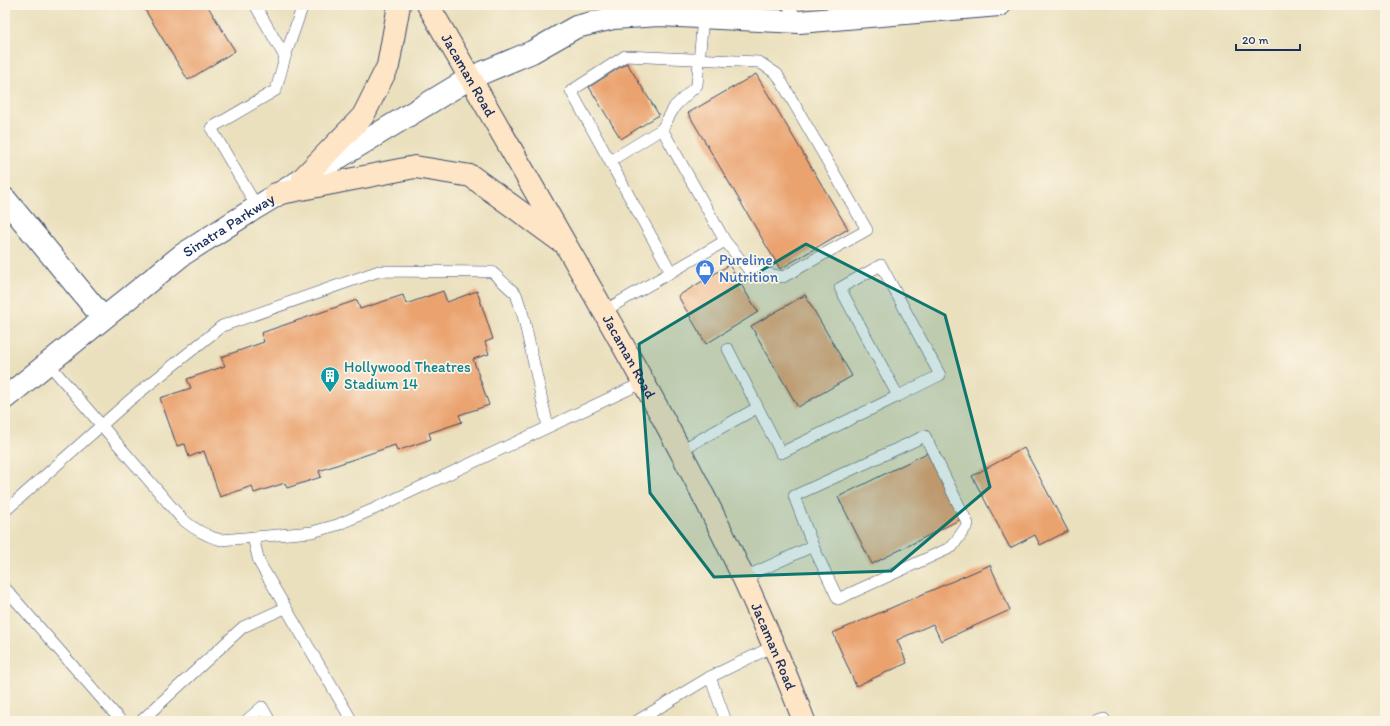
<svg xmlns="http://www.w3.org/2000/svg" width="1390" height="726" viewBox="0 0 1390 726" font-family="Itim,sans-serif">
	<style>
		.building { fill: #eaa26e }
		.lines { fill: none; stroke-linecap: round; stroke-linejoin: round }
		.service-casing { stroke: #3a4a6c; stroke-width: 12 }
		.minor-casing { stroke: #3a4a6c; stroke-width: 24 }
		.tertiary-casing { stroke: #3a4a6c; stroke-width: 24 }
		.secondary-casing { stroke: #3a4a6c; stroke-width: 24 }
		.service { stroke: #fff; stroke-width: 11 }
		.minor { stroke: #fff; stroke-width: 22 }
		.tertiary { stroke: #fff; stroke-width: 22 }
		.secondary { stroke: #fee5c5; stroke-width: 22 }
		.marked { fill: #0f766e; fill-opacity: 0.2; stroke: #0f766e; stroke-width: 3; stroke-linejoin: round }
		.labels { text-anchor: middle; stroke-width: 3.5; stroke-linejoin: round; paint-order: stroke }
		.street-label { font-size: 15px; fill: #1b2f5e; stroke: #fcf5e5 }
		.shop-label { font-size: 15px; fill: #366cbe; stroke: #fcf5e5; text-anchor: start }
		.culture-label { font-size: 15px; fill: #0d838f; stroke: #fcf5e5; text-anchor: start }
	</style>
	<rect width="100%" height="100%" fill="#fcf5e5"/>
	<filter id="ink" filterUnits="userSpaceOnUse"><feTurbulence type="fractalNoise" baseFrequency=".025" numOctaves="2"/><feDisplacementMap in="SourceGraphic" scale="8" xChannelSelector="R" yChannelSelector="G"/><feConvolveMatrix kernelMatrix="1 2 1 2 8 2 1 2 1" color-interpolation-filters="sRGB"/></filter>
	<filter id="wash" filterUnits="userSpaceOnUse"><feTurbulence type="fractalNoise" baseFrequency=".012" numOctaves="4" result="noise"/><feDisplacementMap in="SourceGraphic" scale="16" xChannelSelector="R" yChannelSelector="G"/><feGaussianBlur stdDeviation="0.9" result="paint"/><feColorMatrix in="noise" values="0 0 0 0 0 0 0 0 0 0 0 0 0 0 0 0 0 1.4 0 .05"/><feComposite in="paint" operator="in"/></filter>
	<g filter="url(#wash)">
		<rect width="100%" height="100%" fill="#eae0be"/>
		<g id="blocks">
			<g class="building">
				<path d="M142,5H207L235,51L188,80Z"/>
				<path d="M627,63L659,115L621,139L589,87Z"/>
				<path d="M756,74L848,229L780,269L688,113Z"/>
				<path d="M729,265L758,312L706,344L678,296Z"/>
				<path d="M443,291L447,302L477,291L493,339L485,342L489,354L473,359L489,405L459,415L462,422L429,433L431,439L397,451L395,445L319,471L321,477L287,488L285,483L254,493L252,486L220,497L204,451L189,457L185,444L177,446L160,398L191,388L187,379L225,366L221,357L264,342L261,333L357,300L360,309L403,295L406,304Z"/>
				<path d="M805,295L852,376L798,407L751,326Z"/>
				<path d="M1024,448L1068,531L1040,545L1035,535L1010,548L972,476Z"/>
				<path d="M927,453L961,519L872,564L838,497Z"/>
				<path d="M990,565L1010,610L941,641L933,624L897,640L907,663L856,686L833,633Z"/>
			</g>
		</g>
	</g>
	<g filter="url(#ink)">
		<use href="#blocks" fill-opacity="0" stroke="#3a4a6c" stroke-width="1"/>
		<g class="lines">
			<defs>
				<g id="service">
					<path d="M255,5L285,57"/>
					<path d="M788,5L799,22"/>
					<path d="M610,161L662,129"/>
					<path d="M257,207L211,128L276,90L285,57L303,5"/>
					<path d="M671,272L571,91L625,56L759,62L777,74L867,230L783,277L749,270L725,241"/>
					<path d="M604,311L725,241L662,129L675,106L697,85L703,17"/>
					<path d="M728,349L781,453L898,396L840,288L881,265L940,375L898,396"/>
					<path d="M48,363L182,519C194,529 205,536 221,540L312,532L337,525L374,509L644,382"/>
					<path d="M681,450L757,408"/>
					<path d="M5,511L130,400L222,326L379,271L492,272L516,294L523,315L548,427"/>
					<path d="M253,537L259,562L352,721"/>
					<path d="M743,578L813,546L794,496L925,436L968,524L952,547L838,599L813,546"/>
					<path d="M5,588L121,721"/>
					<path d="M710,677L726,721"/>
					<path d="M141,721L243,627L285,608"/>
					<path d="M246,721L262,707L270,721"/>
					<path d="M637,721L710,677L774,646"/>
					<path d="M1098,721L1104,719L1105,721"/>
				</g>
				<path id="minor" d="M5,199L103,318"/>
				<g id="tertiary">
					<path id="s1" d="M5,398L182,255L257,207L470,78L532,52L576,27L613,18L659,15L799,22L999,5"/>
				</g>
				<g id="secondary">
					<path id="s2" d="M428,5C482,99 537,193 590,287C670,427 747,570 804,721"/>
					<path d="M303,178L363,116L388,66L399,5"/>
					<path d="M276,194L415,167L471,176L559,240"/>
				</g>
			</defs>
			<use href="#service" class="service-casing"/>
			<use href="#minor" class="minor-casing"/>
			<use href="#tertiary" class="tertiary-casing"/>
			<use href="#secondary" class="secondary-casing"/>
			<use href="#service" class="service"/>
			<use href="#minor" class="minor"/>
			<use href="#tertiary" class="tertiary"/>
			<use href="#secondary" class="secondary"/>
		</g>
	</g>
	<path class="marked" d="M806,244L945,315L990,487L891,571L714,577L650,493L639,344Z"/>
	<defs>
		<symbol id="shop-pin" viewBox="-11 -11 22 30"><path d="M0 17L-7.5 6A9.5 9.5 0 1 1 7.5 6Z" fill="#3f7fe0" stroke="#fcf5e5"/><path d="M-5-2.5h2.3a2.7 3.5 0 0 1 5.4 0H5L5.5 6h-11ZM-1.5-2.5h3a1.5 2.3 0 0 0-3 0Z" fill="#fff"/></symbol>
		<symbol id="building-pin" viewBox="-11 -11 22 30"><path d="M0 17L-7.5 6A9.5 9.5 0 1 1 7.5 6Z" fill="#0f9aa8" stroke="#fcf5e5"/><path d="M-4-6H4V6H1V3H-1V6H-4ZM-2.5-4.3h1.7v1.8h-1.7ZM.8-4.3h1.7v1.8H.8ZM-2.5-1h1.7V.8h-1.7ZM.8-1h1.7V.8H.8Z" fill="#fff"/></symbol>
	</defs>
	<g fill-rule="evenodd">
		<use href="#shop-pin" x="694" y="258" width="22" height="30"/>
		<use href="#building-pin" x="319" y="365" width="22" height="30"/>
	</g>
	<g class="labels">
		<g class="street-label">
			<text dy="5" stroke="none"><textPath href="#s2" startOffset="81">Jacaman Road</textPath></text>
			<text dy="5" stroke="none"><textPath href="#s1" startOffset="283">Sinatra Parkway</textPath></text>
			<text dy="5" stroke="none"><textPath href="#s2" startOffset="405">Jacaman Road</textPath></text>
			<text dy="5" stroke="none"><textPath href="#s2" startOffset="729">Jacaman Road</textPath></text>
		</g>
		<g class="shop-label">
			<text x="719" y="265">Pureline<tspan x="719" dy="17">Nutrition</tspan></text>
		</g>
		<g class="culture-label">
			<text x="344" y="372">Hollywood Theatres<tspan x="344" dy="17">Stadium 14</tspan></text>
		</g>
	</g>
	<rect width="1390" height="726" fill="none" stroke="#fcf5e5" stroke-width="20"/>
	<path d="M1236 44v6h64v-6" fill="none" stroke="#1b2f5e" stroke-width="2"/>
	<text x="1242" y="44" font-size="12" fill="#1b2f5e" stroke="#fcf5e5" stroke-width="3" paint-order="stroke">20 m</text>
</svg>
